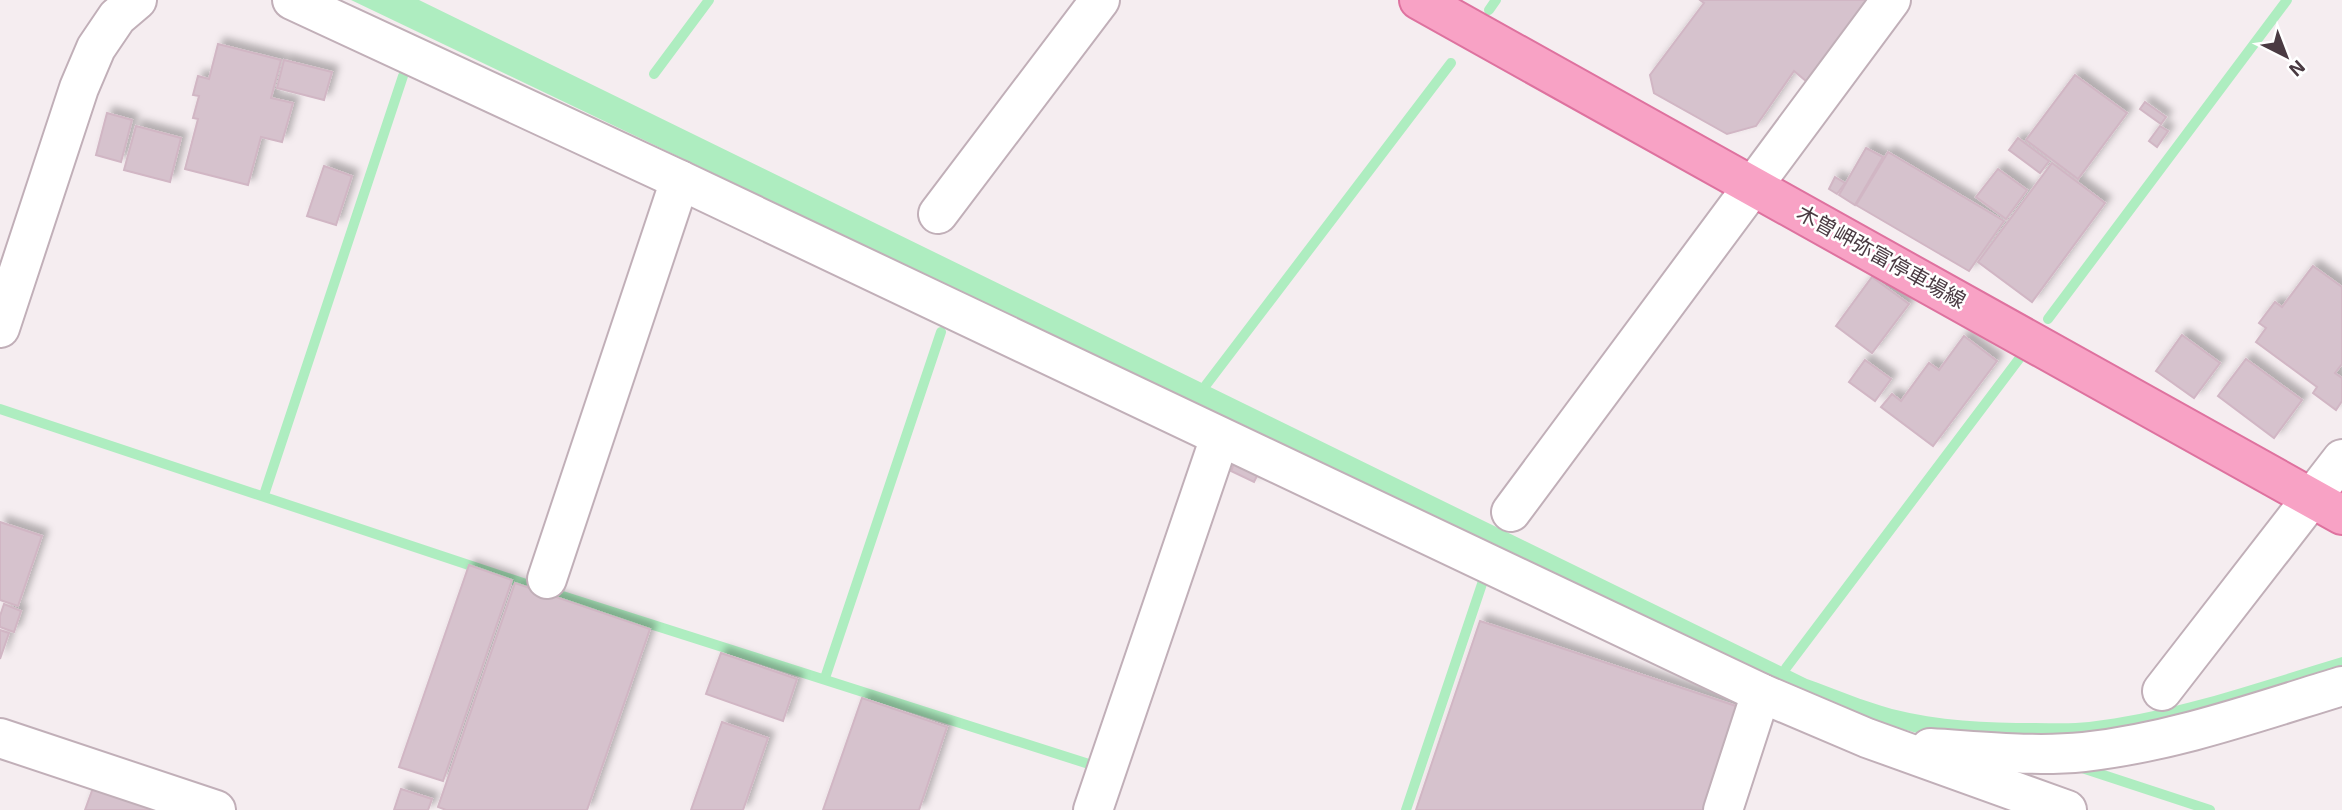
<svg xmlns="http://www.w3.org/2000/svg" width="2342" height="810" viewBox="0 0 2342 810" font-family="'Exo 2','Noto Sans JP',sans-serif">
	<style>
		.water { fill: #aeedc0 }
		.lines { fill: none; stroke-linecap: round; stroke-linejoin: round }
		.stream { stroke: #aeedc0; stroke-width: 10 }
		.building { fill: #d6c2cd; stroke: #d1b6c4; stroke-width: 2; filter: url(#shadow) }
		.minor-casing { stroke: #c1afb8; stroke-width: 42 }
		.major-casing { stroke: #de729f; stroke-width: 42 }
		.minor { stroke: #fff; stroke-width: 38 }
		.major { stroke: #f8a2c5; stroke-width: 38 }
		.labels { text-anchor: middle; stroke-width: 5; stroke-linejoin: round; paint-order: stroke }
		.street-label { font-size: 21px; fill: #4a3a42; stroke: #fff }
	</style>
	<defs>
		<filter id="shadow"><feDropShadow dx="6" dy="-6" stdDeviation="3.5" flood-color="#0004"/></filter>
	</defs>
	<rect width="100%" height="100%" fill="#f5edf0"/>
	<path class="water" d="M351,0H419L1807,679C1835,689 1863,701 1892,709C1939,721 1987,723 2035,723C2053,723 2071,724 2089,722C2175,712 2259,682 2342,657V676L2073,743L1921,734L1883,724L1765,676Z"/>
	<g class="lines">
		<g class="stream">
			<path d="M1489,10L1496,0"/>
			<path d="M654,74L709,0"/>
			<path d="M2048,319L2287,0"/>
			<path d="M1206,385L1451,63"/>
			<path d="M0,409L553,593L1092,765"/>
			<path d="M264,495L403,76"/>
			<path d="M1786,668L2019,359"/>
			<path d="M825,678L941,332"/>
			<path d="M2079,767L2210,810"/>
			<path d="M1406,810L1485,575"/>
		</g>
	</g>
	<g class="building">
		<path d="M1700,0H1868L1806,81L1794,71L1756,126L1727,134L1654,93L1650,75L1704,3Z"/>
		<path d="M218,44L281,60L271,98L293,103L282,142L261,137L248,185L185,169L198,119L193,118L199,96L193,95L198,76L209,79Z"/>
		<path d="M284,60L332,72L324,100L277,88Z"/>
		<path d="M2075,75L2127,113L2078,179L2026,140Z"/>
		<path d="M2145,102L2166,117L2161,124L2140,109Z"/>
		<path d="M107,113L132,120L121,162L96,155Z"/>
		<path d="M136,126L181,138L170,182L124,170Z"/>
		<path d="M2160,126L2168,131L2157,147L2149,141Z"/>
		<path d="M2018,138L2049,161L2040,173L2009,150Z"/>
		<path d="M1866,148L1883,157L1855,205L1839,195Z"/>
		<path d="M1888,152L2004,221L1969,271L1856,205Z"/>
		<path d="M2052,163L2105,203L2032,302L1978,262Z"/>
		<path d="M324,166L352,176L336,225L307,216Z"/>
		<path d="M1998,169L2027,190L2006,219L1976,197Z"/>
		<path d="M1835,177L1845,183L1837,194L1829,189Z"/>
		<path d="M2313,266L2342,287V364L2335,373L2342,378V401L2336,410L2313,393L2317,387L2256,342L2266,328L2259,323L2275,302L2282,307Z"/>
		<path d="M1872,277L1909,304L1872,353L1836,326Z"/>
		<path d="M2182,335L2220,363L2194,398L2156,371Z"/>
		<path d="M1964,336L1997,361L1933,446L1881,407L1892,394L1901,401L1929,363L1939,370Z"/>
		<path d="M2246,359L2302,400L2274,438L2218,396Z"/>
		<path d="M1865,360L1891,379L1875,401L1849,382Z"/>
		<path d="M1236,459L1260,470L1254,482L1231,471Z"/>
		<path d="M0,522L42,536L18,606L0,600Z"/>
		<path d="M469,565L512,580L443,781L399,767Z"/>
		<path d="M515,583L650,629L587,810H446L438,807Z"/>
		<path d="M4,604L21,611L14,632L0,627V616Z"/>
		<path d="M1480,621L1742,708L1708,810H1416Z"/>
		<path d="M0,630L9,633L0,659Z"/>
		<path d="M721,653L797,679L783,721L706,694Z"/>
		<path d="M862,698L947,727L919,810H823Z"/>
		<path d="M722,722L768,738L743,810H691Z"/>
		<path d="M93,788L159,810H85Z"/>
		<path d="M401,789L432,799L428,810H394Z"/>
	</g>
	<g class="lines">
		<defs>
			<g id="minor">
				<path d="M292,0L680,180L1761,693L1867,738L2067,810"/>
				<path d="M938,214L1100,0"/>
				<path d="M0,328L79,88L96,48L117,17L137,0"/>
				<path d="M1511,512L1891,0"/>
				<path d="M547,579L680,180"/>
				<path d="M2162,691L2342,459"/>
				<path d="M0,738L216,810"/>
				<path d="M1930,748C1981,751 2033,757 2084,752C2173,742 2257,712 2342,686"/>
				<path d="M1093,810L1220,437"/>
				<path d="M1723,810L1761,693"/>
			</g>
			<path id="major" d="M1419,0L2342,515"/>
		</defs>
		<use href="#minor" class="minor-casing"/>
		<use href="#major" class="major-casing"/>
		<use href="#minor" class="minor"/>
		<use href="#major" class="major"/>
	</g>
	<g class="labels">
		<g class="street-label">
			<text transform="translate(1881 257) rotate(29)" y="7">木曽岬弥富停車場線</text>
		</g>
	</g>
	<g transform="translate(2286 56) rotate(138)" stroke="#ffffff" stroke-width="5" paint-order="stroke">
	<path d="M0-5L12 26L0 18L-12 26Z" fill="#4a3a42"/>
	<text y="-10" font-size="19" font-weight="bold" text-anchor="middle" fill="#4a3a42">N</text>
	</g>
</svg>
